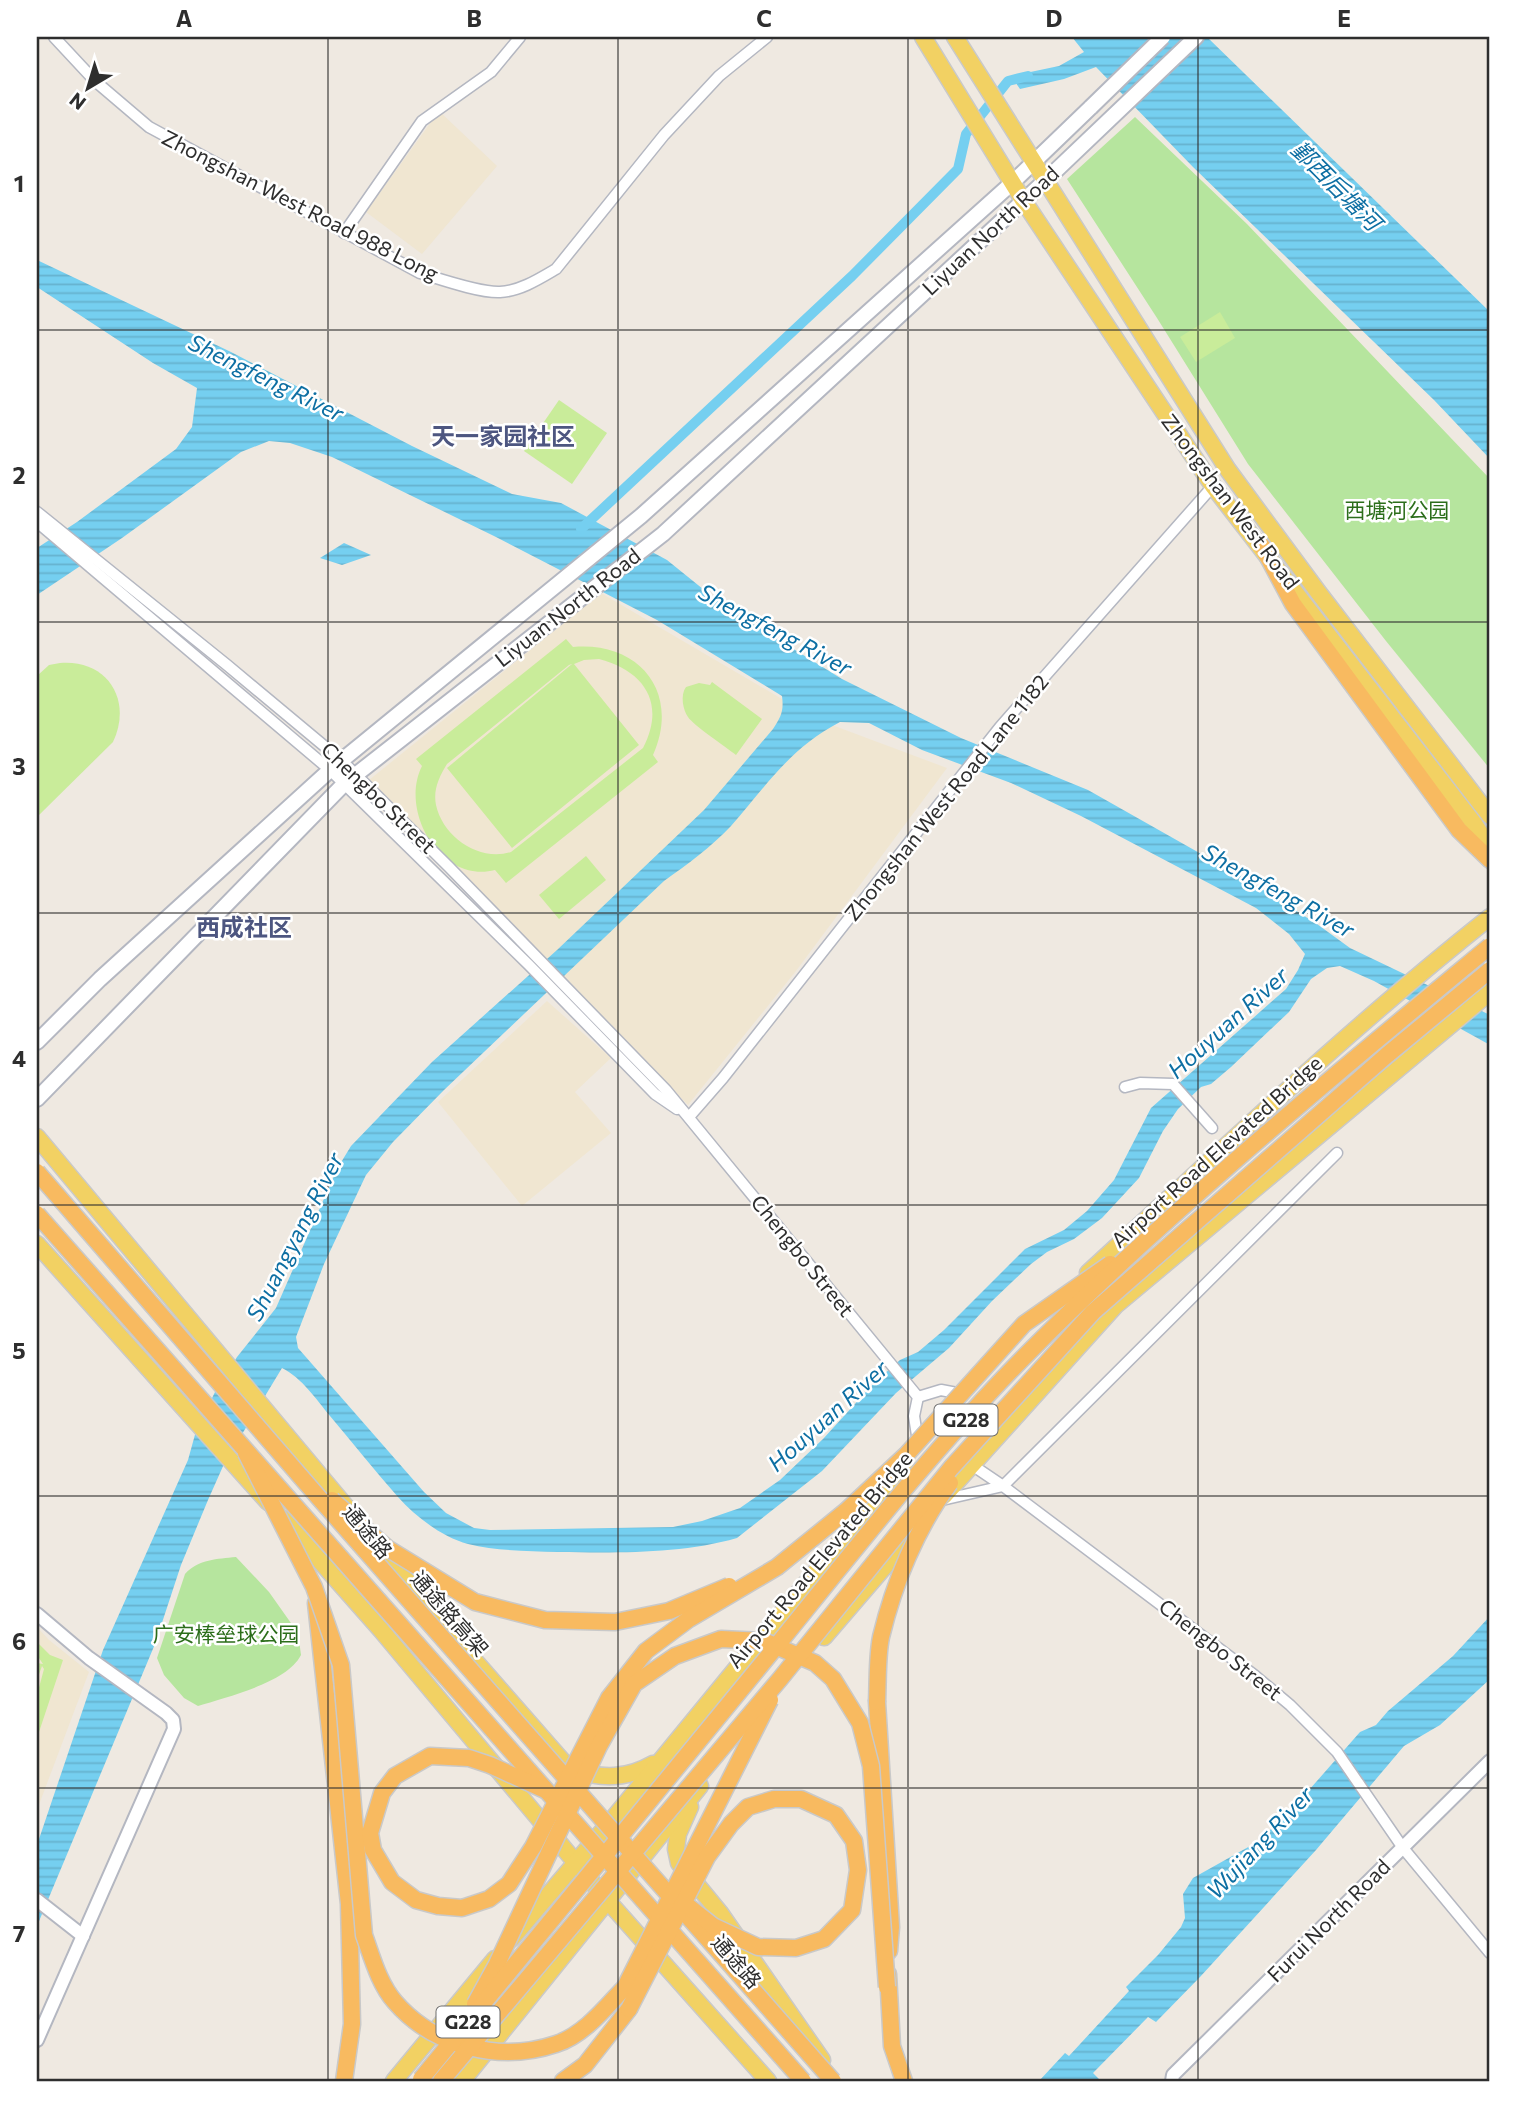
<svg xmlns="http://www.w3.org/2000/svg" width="1527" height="2118" viewBox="0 0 1527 2118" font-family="Commissioner,'Noto Sans SC',sans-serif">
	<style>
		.education { fill: #f0e6d1 }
		.park { fill: #b6e59e }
		.pitch { fill: #c9ec9a; fill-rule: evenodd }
		.water { fill: url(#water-rules); fill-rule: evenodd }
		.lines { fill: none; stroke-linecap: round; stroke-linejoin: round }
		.canal { stroke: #75cff0; stroke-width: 10 }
		.minor-casing { stroke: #b4b7c1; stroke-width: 13 }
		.tertiary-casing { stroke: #b4b7c1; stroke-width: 16 }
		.secondary-casing { stroke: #b4b7c1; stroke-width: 18 }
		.primary-casing { stroke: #c9c9c9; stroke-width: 19 }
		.trunk-casing { stroke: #c9c9c9; stroke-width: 19 }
		.minor { stroke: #fff; stroke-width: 10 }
		.tertiary { stroke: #fff; stroke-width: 12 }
		.secondary { stroke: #fff; stroke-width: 14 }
		.primary { stroke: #f2d163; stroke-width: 16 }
		.trunk { stroke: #f8ba60; stroke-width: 16 }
		.secondary-bridge-casing { stroke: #b4b7c1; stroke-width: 18; stroke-linecap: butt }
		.trunk-bridge-casing { stroke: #c9c9c9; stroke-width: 19; stroke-linecap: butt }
		.secondary-bridge { stroke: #fff; stroke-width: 14 }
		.trunk-bridge { stroke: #f8ba60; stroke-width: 16 }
		.grid { fill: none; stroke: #2e2e2e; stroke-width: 2; stroke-opacity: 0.55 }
		.labels { text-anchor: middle; stroke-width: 5; stroke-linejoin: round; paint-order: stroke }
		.shield { fill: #fff; stroke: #6d6d6d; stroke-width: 2 }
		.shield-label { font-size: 19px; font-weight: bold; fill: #2e2e2e }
		.street-label { font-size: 21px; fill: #2e2e2e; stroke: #fff }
		.park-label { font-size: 21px; fill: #2c6e1b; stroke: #fff }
		.water-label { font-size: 23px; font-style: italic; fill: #0d6fa3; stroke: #fff }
		.quarter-label { font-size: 24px; font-weight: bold; fill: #4d5680; stroke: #fff }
		.neatline { fill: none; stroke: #2e2e2e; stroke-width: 2.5 }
		.grid-label { font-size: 23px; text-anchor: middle; font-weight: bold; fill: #2e2e2e }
	</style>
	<defs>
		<pattern id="water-rules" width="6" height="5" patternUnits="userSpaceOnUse" patternTransform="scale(1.75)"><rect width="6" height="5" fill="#75cff0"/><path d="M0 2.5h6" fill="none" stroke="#66b2ce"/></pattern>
	</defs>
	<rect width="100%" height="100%" fill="#efe9e1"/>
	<g class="education">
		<path d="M439,111L497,166L422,254L366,212Z"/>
		<path d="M601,593L816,719L947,768L796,971L688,1105L369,780Z"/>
		<path d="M547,1001L611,1058L575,1092L611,1133L522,1206L438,1102Z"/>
		<path d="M37,1627L49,1640L89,1672L37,1810Z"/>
	</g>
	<g class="park">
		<path d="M1135,117L1247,224L1490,479V769L1386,641L1248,464L1157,318L1067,179Z"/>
		<path d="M236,1557L269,1592L298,1633L301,1655C287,1683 226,1697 198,1706L184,1698L164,1675L157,1658L185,1574C199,1559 217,1559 236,1557Z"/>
	</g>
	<g class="pitch">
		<path d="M1220,312L1235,338L1196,362L1180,337Z"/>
		<path d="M559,400L607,433L572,484L524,451Z"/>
		<path d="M566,639L573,647C639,641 681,692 653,755L658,762L506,883L495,870C441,884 399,811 422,766L416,759ZM599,659C645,671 666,704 643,748L511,852C479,862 443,837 436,805C433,790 439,777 447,764L569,665L572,664L447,768L512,848L639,745L574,664L584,660Z"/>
		<path d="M60,663C107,659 133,700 113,742L37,817V676L49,665Z"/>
		<path d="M712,682L762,719L736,755C726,747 693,725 688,717C683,710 680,695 686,687L699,683L710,685Z"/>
		<path d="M586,856L606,880L559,919L539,895Z"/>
		<path d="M37,1642L50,1655L63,1660L37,1738V1695L44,1669L42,1666L37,1680V1663L43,1664L37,1655Z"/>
	</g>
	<g class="water">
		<path d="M1072,37H1207L1490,312V459L1434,400L1193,167L1096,67L1064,79L1020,89L1011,76L1059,66L1084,52Z"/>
		<path d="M37,260L231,352L412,446L512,494L561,503L667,560L724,606L842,679L961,738L1088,790L1249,881L1317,924L1350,948L1490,1015V1045L1374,981L1340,966L1327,968L1311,979L1289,1012L1231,1067L1211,1084L1201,1087L1178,1109L1163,1131L1139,1178L1102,1218L1074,1239L1047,1252L1031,1264L992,1301L949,1348L896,1393L822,1471L737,1538C682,1554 615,1553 558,1552C528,1551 497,1551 468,1544C442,1537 416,1517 398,1497C375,1471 353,1443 330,1416C316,1399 302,1378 282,1368L224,1464L208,1500L181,1565L155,1644L37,1926V1845L103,1650L188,1460L196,1431L215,1392L237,1357L276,1308L337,1169L351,1146L432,1062L557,950L704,810L773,729C781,717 784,711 782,696L657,620L496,537L332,457L290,443L269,441L241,452L122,538L37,595V548L77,522L176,449L192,427L197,388L153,363L37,287ZM840,722L869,723L922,750L1011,783L1081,816L1256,908L1289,934L1305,954L1298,970L1286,989L1151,1108L1114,1180L1087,1211L1064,1230L1025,1249L944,1330L918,1352L900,1360L875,1382L823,1439L780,1480L740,1508L702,1521L673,1527L490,1530L474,1528L446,1513L424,1492L298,1348L296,1337L324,1264L366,1175L393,1142L444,1090L664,881C688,864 711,847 731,826C768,784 789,749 840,722Z"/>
		<path d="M344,543L371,555L342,565L320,558Z"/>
		<path d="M1490,1616V1679L1440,1725L1404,1746L1316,1850L1200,1977L1156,2022L1148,2017L1093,2073L1099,2079L1097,2081H1039L1065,2053L1069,2056L1129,1991L1126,1987L1158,1955L1181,1927L1185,1918L1183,1894L1193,1878L1259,1841L1302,1798L1360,1732L1376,1725L1388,1711L1453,1656Z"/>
	</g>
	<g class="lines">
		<path class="canal" d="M581,529L852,276L958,169L966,134L1008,81L1028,76"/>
		<defs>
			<g id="minor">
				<path d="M54,37L95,81L149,127L420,273C440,279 480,293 500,292C520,291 539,279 556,269L664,135L719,76L767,37"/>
				<path d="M344,233L422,121L491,72L520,37"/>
				<path d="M37,512L227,665L341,760L449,867L666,1090L918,1397L914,1416L918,1442"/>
				<path d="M37,522L330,770L529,965L655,1094L677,1109"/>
				<path d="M1125,1087L1140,1083L1173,1084L1212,1128"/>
				<path d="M689,1117L723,1078L1000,727L1213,486"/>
				<path d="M918,1397L941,1390L962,1394"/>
				<path d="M972,1465L1003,1486L1254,1675L1290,1705L1337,1752L1403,1848L1490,1953"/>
				<path d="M942,1500L1003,1486L1337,1153"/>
			</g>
			<g id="tertiary">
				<path d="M37,1614L89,1658L166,1713L173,1720L174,1729L37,2040"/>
				<path d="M37,1900L83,1936"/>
				<path d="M1172,2081L1173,2075L1490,1761"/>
			</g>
			<g id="secondary">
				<path d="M37,1042L100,979L330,770L641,516L1012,183L1091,107"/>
				<path d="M37,1099L344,784L663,534L1046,180L1196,37"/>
			</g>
			<g id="primary">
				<path d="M923,37L1023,200L1213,486L1475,825L1490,848"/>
				<path d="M955,37L1228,470L1318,592L1490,816"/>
				<path d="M37,1137L347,1508"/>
				<path d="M37,1244L268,1502"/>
				<path d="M1088,1273C1220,1152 1350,1028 1490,917"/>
				<path d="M944,1496L1116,1305L1490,992"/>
				<path d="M283,1519L381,1630L607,1900L768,2081"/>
				<path d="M375,1542L453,1636L579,1780"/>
				<path d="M824,1637L921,1524"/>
				<path d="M574,1770C602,1779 627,1779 653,1764"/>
				<path d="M690,1807L678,1834L676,1849L679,1863L720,1913L822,2060"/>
				<path d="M511,1939L612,1820L905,1463"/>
				<path d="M394,2081L495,1959"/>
				<path d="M462,2081L700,1786"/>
			</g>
			<g id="trunk">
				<path d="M1262,546L1293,604L1459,830L1490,860"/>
				<path d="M316,1603L349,1904L352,2024L344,2081"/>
				<path d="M877,1702L891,1927L889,1951"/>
				<path d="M888,1974L892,2046L904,2081"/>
				<path d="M563,2081L585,2065L629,2009"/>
			</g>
		</defs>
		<use href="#minor" class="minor-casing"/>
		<use href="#tertiary" class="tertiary-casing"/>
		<use href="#secondary" class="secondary-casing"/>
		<use href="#primary" class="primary-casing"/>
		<use href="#trunk" class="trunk-casing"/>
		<use href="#minor" class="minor"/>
		<use href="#tertiary" class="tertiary"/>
		<use href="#secondary" class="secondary"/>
		<use href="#primary" class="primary"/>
		<use href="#trunk" class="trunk"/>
		<defs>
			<path id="secondary-bridge" d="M1091,107L1163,37"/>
			<g id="trunk-bridge">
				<path d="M37,1172L320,1499L833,2081"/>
				<path d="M37,1214L803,2081"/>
				<path d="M246,1453L314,1587L341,1665L364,1935C372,1957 379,1984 395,2002C434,2047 500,2063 556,2044C584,2035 605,2008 625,1987L770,1700"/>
				<path d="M332,1500L387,1548L475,1602L545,1620L615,1622L669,1611L729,1586"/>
				<path d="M877,1702C878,1681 877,1657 881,1637C894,1583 917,1527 950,1483"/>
				<path d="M545,1790L490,1765L469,1758L430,1756L395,1776L382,1793L370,1833L373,1850L392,1882L416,1900L438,1906L462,1908L489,1899L509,1884L533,1847L609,1698L646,1651L689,1619L777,1567L846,1511L906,1455L1024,1324L1110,1264"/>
				<path d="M475,2004L497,1964L599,1746L634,1684L675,1656L721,1639L764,1641L815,1663L833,1679L860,1723L871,1766L887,1987"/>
				<path d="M629,2009L707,1857L731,1824L748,1807L774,1799H801L836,1815L854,1841L858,1870L852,1910L824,1939L796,1948L758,1947L713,1926L689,1907"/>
				<path d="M421,2079C538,1938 654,1796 770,1654C852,1553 933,1449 1025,1356C1171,1209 1331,1078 1490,946"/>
				<path d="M441,2081L780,1679L951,1468L1093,1312L1387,1055L1490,970"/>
			</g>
		</defs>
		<use href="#secondary-bridge" class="secondary-bridge-casing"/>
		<use href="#trunk-bridge" class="trunk-bridge-casing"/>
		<use href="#secondary-bridge" class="secondary-bridge"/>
		<use href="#trunk-bridge" class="trunk-bridge"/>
	</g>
	<path class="grid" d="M328,37V2081M618,37V2081M908,37V2081M1198,37V2081M37,330H1490M37,622H1490M37,913H1490M37,1205H1490M37,1496H1490M37,1788H1490"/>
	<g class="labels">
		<g class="shield">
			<rect x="934.5" y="1404.5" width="63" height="31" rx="5"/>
			<rect x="436.5" y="2006.5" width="63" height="31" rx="5"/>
		</g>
		<g class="shield-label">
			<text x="966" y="1427">G228</text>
			<text x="468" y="2029">G228</text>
		</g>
		<g class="street-label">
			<text transform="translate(300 206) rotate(27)" y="7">Zhongshan West Road 988 Long</text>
			<text transform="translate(991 231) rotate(-43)" y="7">Liyuan North Road</text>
			<text transform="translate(1230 502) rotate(53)" y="7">Zhongshan West Road</text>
			<text transform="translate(568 608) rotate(-38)" y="7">Liyuan North Road</text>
			<text transform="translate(378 798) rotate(44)" y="7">Chengbo Street</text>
			<text transform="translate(947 798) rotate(-51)" y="7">Zhongshan West Road Lane 1182</text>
			<text transform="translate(1217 1152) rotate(-42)" y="7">Airport Road Elevated Bridge</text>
			<text transform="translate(802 1256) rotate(51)" y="7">Chengbo Street</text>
			<text transform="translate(367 1532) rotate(50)" y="7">通途路</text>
			<text transform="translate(820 1560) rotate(-50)" y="7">Airport Road Elevated Bridge</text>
			<text transform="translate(449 1614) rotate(49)" y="7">通途路高架</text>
			<text transform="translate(1220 1650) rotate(38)" y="7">Chengbo Street</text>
			<text transform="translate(1329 1921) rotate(-45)" y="7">Furui North Road</text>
			<text transform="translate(736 1962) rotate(49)" y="7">通途路</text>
		</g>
		<g class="park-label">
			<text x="1397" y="518">西塘河公园</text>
			<text x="226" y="1642">广安棒垒球公园</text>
		</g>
		<g class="water-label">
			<text transform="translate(1336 186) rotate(45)" y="8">鄞西后塘河</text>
			<text transform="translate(266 378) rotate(26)" y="8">Shengfeng River</text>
			<text transform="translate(775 630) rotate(28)" y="8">Shengfeng River</text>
			<text transform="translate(1278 891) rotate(29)" y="8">Shengfeng River</text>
			<text transform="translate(1228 1023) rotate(-42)" y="8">Houyuan River</text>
			<text transform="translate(295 1237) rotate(-63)" y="8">Shuangyang River</text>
			<text transform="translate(828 1416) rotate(-42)" y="8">Houyuan River</text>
			<text transform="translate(1260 1843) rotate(-47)" y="8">Wujiang River</text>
		</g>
		<g class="quarter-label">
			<text x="503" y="445">天一家园社区</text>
			<text x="244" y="936">西成社区</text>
		</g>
	</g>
	<rect width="1527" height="2118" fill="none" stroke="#ffffff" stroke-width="77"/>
	<g transform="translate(88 88) rotate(218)" stroke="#ffffff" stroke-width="5" paint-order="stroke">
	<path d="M0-5L12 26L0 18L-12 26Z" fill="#2e2e2e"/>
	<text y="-10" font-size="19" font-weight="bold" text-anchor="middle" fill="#2e2e2e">N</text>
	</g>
	<rect x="38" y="38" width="1450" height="2042" class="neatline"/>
	<g class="grid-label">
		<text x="184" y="27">A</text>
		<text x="474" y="27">B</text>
		<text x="764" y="27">C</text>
		<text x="1054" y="27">D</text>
		<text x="1344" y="27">E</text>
		<text x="19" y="192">1</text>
		<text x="19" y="484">2</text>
		<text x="19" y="775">3</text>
		<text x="19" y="1067">4</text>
		<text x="19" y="1359">5</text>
		<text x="19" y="1650">6</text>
		<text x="19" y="1942">7</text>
	</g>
</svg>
